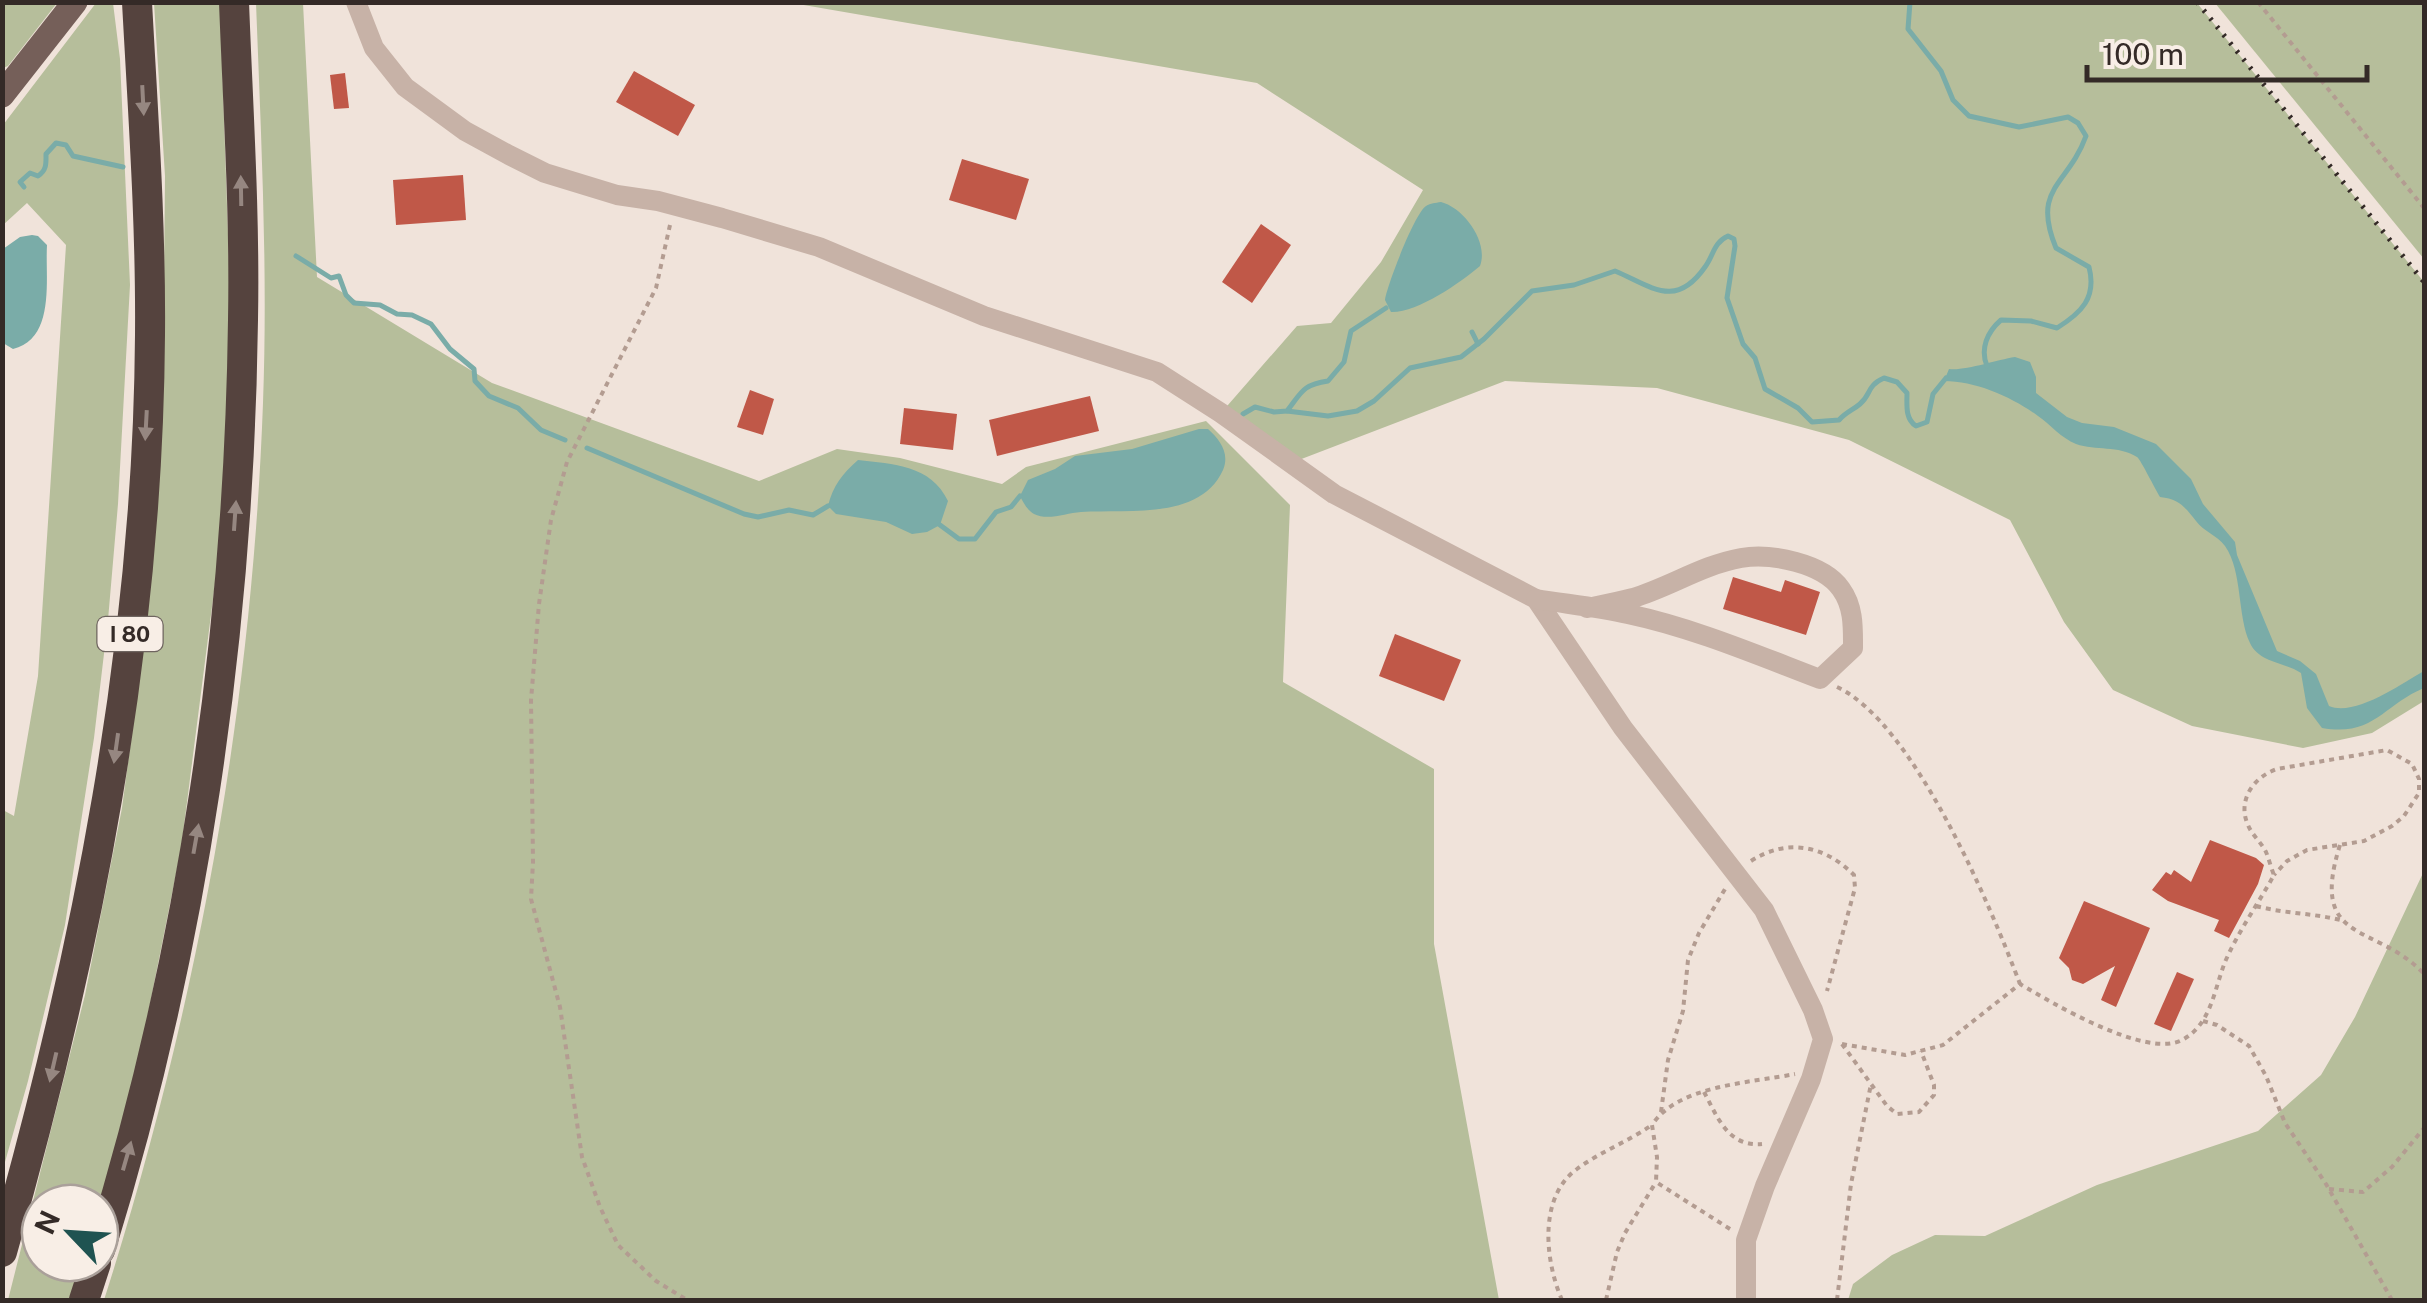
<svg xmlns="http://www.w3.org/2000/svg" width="2427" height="1303" viewBox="0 0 2427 1303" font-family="'Public Sans',sans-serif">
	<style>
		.green { fill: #b6be9b }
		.water { fill: #7aaca8 }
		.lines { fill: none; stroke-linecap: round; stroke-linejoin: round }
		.stream { stroke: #7aaca8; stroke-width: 5 }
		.building { fill: #c05848 }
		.path { stroke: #b39c91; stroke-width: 4; stroke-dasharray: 5 5; stroke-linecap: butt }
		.minor { stroke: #c7b2a7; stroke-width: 20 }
		.major { stroke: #755f59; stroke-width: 25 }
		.highway { stroke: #55433e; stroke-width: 30 }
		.rail { stroke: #342a27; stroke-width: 5; stroke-dasharray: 2.5 8; stroke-linecap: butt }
		.oneway { fill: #968781 }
		.labels { text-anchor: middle; stroke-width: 10; stroke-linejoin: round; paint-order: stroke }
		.shield { fill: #f8eee6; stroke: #6f6560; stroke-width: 2.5 }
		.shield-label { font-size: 22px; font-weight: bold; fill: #342a27 }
	</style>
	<rect width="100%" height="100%" fill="#f0e3da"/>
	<g class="green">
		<path d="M2,3H57L8,66L3,68Z"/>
		<path d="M96,3H113L120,59L130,285L118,504L108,620L94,738L65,925L28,1081L3,1169V810L14,816L38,676L66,245L27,203L3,225V125Z"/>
		<path d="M154,3H220L230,292L226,460L218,560L181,849L135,1079L100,1203H40V1263H83L70,1300H8L85,995L122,808L145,635L163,388L165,176Z"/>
		<path d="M256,3H303L317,277L492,383L759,481L837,449L900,458L1002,484L1026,467L1206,421L1290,505L1283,682L1434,769V944L1499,1300H104C197,1009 252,708 263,403C268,269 261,136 256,3Z"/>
		<path d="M792,3H2197L2424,282V701L2372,733L2303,748L2192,726L2113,690L2064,622L2010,520L1849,440L1657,388L1505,381L1291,463L1221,413L1297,326L1331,323L1381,262L1423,190L1257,83Z"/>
		<path d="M2215,3H2424V259Z"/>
		<path d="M2424,871V1300H1848L1853,1284L1892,1255L1935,1235L1985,1236L2097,1185L2258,1131L2321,1075L2355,1017Z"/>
	</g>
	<g class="water">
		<path d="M1441,202C1464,208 1489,242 1480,266C1460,283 1417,313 1391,312L1385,300C1387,285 1415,213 1426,206C1431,203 1435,203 1441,202Z"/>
		<path d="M32,235L38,236L47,245C45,278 56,339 13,349L3,343V249L20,237Z"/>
		<path d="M2015,357L2030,362L2036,377V393L2067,417L2082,423L2114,427L2156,444L2191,479L2203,504L2235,542L2237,555L2277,651L2300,661L2316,674L2329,706C2355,717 2401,684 2424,671V688C2383,705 2374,737 2322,728L2307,708L2301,673C2285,662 2259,663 2250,643C2237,616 2243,572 2225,546C2217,535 2204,532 2196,521C2185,507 2179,499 2160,497C2155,489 2141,460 2137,457C2118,445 2096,451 2076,444C2061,438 2051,425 2038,416C2012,397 1976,381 1944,381L1949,369C1965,371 1996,360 2015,357Z"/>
		<path d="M1199,429H1208C1220,440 1230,453 1223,470C1200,521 1125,509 1081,512C1066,513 1048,521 1034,514C1027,510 1023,502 1020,496L1028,480L1055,469L1075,456L1132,449Z"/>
		<path d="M858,460C893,464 931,465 948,501L940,525L927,532L912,534L886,522L836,514L828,506C833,486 842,474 858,460Z"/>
	</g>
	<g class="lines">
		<g class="stream">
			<path d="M1910,2L1908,29L1941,71L1953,100L1969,116L2019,127L2068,117L2078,123L2086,136C2068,186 2031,187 2056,248L2089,267C2097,298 2081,313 2057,328L2031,321L2001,320C1987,332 1980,349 1987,366"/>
			<path d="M24,187L20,182L30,173L38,176C47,170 46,163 46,154L56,143L66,145L73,156L123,167"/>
			<path d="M296,256L331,278L339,276L346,295L354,303L380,305L397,314L412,315L431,324L450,349L474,369L475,381L489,396L518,408L541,430L565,440"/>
			<path d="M1472,332L1478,344"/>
			<path d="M1287,411L1328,416L1357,411L1374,401L1410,368L1461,357L1484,339L1532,291L1574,285L1615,271C1651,286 1675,310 1705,267C1714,255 1713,243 1728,236L1734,239L1735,246L1727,298L1743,344L1755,358L1765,389L1798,408L1812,422L1839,420C1846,412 1853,410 1860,404C1872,394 1866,386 1884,378L1897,382L1907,393C1907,405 1905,419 1916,426L1927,422L1933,394L1946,378"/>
			<path d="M1243,414L1255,407L1274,412L1287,411C1302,392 1302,385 1328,381L1344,362L1351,331L1386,308"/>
			<path d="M587,448L744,514L758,517L789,510L813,515L828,506"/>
			<path d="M940,525L959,539H975L996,512L1011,507L1020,496"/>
		</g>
	</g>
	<g class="building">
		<path d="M634,71L695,105L678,136L616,102Z"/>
		<path d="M345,73L349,108L334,109L330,75Z"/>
		<path d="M962,159L1029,179L1016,220L949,200Z"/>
		<path d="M463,175L466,220L396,225L393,180Z"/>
		<path d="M1261,224L1291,245L1252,303L1222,282Z"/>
		<path d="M750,390L774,399L763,435L737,427Z"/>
		<path d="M1090,396L1099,431L997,456L989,420Z"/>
		<path d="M904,408L957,414L953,450L900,444Z"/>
		<path d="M1733,577L1781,592L1785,580L1820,592L1806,635L1723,609Z"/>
		<path d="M1395,634L1461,660L1444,701L1379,676Z"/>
		<path d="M2210,840L2256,858L2264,865L2258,884L2229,938L2214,931L2219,920L2168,901L2152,890L2166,872L2171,875L2174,870L2191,882Z"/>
		<path d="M2084,901L2150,928L2116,1007L2101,1000L2115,966L2083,984L2072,980L2069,968L2059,958Z"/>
		<path d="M2177,972L2194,979L2171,1031L2154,1024Z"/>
	</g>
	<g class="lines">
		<g class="path">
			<path d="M2258,2L2424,208"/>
			<path d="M670,225L656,288L567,462L551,520L539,604L531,700L533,862L531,899L560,1007L582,1157L600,1207L618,1245L656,1281L687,1300"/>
			<path d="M1837,687C1914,723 1990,905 2020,984"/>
			<path d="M2340,845C2308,946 2376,922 2424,974"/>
			<path d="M1751,861C1787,838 1824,845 1854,875L1855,888L1827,991"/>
			<path d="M2256,906C2286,914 2315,913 2344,921"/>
			<path d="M2203,1021L2217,1025L2249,1046L2266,1076L2285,1123L2326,1184L2392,1300"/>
			<path d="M1842,1044L1905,1055L1943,1045L2020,984C2052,1003 2146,1059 2182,1040C2211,1025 2214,990 2225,962C2238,932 2258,904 2274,875C2271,868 2269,859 2266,852C2261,842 2252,835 2248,825C2237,801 2253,777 2277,769L2387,750L2412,764L2419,779V793L2404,816L2392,826L2364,841L2307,850L2287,861L2274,875"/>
			<path d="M1842,1044L1887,1106L1897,1114L1919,1112L1934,1095V1085L1921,1051"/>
			<path d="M1704,1092C1718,1118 1728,1147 1762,1144"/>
			<path d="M1661,1112L1668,1060L1683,1011L1688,960L1699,933L1725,889"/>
			<path d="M2329,1189L2363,1192L2392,1167L2424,1128"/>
			<path d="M1730,1229L1656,1182L1657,1157L1652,1125C1678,1085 1750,1083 1795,1074"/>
			<path d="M1562,1300C1545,1261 1538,1197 1577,1169C1600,1152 1629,1141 1652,1125"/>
			<path d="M1606,1300L1617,1252L1625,1233L1656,1182"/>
			<path d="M1837,1300L1851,1184L1871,1084"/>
		</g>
		<g class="minor">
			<path d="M356,2L374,48L405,87L465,131L509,155L545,173L617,195L658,201L722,218L819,247L984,316L1157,372L1221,413L1334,494L1536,599L1623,728L1764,910L1813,1010L1823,1039L1811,1079L1765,1186L1746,1240V1300"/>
			<path d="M1536,599C1566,604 1598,607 1628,614C1694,628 1757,655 1820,679L1853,648C1853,628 1854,607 1841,589C1823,563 1771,553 1741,558C1702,565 1670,587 1633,598C1618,602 1602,605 1587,608"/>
		</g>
		<path class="major" d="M2,95L75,2"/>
		<g class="highway">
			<path d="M100,1250C193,950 239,633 243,320C245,214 238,108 234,2"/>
			<path d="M2,1252C87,953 148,647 150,335C151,224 143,113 137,2"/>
			<path d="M84,1300L96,1263"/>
		</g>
		<path class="rail" d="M2197,2L2424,282"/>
	</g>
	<defs><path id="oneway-solid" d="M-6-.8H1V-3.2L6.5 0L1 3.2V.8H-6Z" transform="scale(2.5)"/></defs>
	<g class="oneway">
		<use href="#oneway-solid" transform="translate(143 100) rotate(87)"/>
		<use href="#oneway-solid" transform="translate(241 191) rotate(-91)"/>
		<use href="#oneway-solid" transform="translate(146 425) rotate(93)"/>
		<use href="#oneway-solid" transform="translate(235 516) rotate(-86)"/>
		<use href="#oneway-solid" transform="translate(116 748) rotate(98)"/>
		<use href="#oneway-solid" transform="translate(196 839) rotate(-80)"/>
		<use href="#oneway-solid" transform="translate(53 1067) rotate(103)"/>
		<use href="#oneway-solid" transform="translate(127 1156) rotate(-74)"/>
	</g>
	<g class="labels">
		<rect class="shield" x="97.5" y="617" width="65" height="34" rx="8"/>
		<g class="shield-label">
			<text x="130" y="642">I 80</text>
		</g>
	</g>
	<rect width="2427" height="1303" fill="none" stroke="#342a27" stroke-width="10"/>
	<g transform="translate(70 1233) rotate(295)"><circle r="48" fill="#f8eee6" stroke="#aaa09a" stroke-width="2.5"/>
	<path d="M0-8L18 38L0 25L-18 38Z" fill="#1f5351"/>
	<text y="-15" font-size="28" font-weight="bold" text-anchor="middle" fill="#342a27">N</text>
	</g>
	<path d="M2087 65v15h280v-15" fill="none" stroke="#342a27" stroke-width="5"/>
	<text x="2102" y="65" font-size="30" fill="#342a27" stroke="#f8eee6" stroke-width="8" paint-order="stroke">100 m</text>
</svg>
